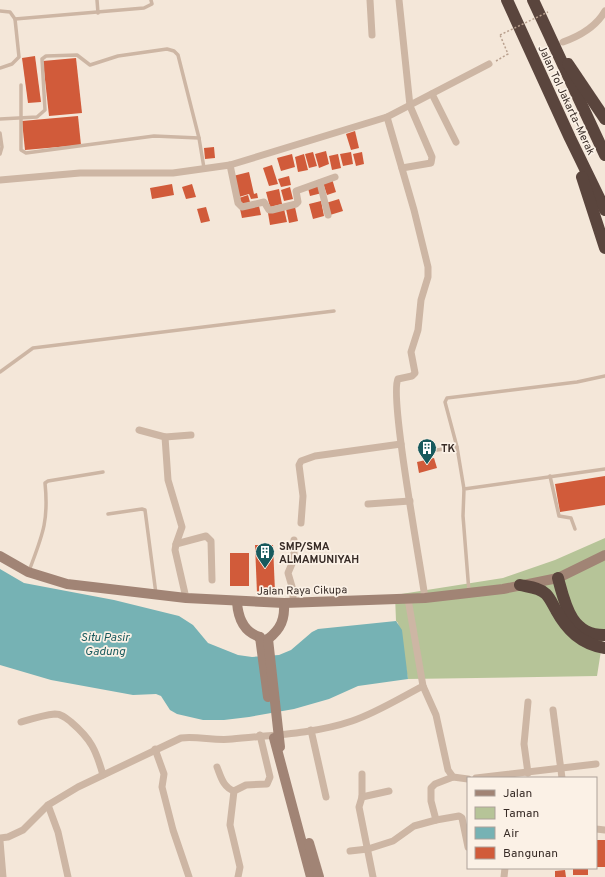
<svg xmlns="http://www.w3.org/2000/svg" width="605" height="877" viewBox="0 0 605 877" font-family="Overpass,sans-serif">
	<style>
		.green { fill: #b6c498 }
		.water { fill: #76b2b4 }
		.building { fill: #d15b3a }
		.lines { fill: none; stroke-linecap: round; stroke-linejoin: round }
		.path { stroke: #b9a08e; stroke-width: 1.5; stroke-dasharray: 2 2; stroke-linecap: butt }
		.lane { stroke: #cdb6a4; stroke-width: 3.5 }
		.street { stroke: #cdb6a4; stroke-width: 7 }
		.secondary { stroke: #a18475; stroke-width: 10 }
		.highway { stroke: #5a453d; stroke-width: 12 }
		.path-bridge { stroke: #b9a08e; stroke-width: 1.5; stroke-dasharray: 2 2; stroke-linecap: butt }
		.secondary-bridge { stroke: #a18475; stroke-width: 10 }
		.labels { text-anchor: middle; stroke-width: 3.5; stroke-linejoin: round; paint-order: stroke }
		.street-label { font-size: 11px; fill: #382c27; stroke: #fbf1e6 }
		.poi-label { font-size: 11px; font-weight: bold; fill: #382c27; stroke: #fbf1e6; text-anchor: start }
		.water-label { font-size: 12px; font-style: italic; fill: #185a5d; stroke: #fbf1e6 }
	</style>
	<rect width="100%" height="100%" fill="#f4e7d9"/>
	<path class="green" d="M605,538V637L603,638L597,676L408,679L398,623L396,621L395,595L503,578L555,560Z"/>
	<path class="water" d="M0,569L24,583L114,600L179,616L193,625L208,643L238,655L252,657L279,655L291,650L312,632L318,629L396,621L402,630L408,679L358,686L329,699L294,709L249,717L224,720H203L177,714L170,710L161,696L156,694L133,695L51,680L0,665Z"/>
	<g class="building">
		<path d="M35,56L41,102L28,103L22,58Z"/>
		<path d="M76,58L82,113L49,116L43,61Z"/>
		<path d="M78,116L81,145L25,150L22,121Z"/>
		<path d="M355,131L359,148L351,150L346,134Z"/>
		<path d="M214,147L215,158L205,159L204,148Z"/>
		<path d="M326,151L329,164L319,168L315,154Z"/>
		<path d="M313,152L317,166L309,168L305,154Z"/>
		<path d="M351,152L353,164L343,166L340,154Z"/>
		<path d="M362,152L364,164L356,166L353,154Z"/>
		<path d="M292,154L295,167L281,171L277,158Z"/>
		<path d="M304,154L308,170L298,172L295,157Z"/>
		<path d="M338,154L341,168L332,170L329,156Z"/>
		<path d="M272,165L278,184L269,186L263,168Z"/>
		<path d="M249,172L254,194L257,193L258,198L251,199L249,194L239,197L233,176Z"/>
		<path d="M289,176L291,185L281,187L278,179Z"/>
		<path d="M332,179L336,192L327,195L323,183Z"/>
		<path d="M172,184L174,195L152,199L150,188Z"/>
		<path d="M192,184L196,197L186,199L182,187Z"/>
		<path d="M319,184L322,193L310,196L308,188Z"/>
		<path d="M290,187L293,199L284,201L281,190Z"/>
		<path d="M279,189L282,204L270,207L266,192Z"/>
		<path d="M248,195L250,202L240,205L239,198Z"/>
		<path d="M339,199L343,211L330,215L326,203Z"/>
		<path d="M321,201L324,216L313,219L309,204Z"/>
		<path d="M259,206L261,215L242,218L240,209Z"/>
		<path d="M206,207L210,221L201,223L197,209Z"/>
		<path d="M295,207L298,221L289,223L286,209Z"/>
		<path d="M284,209L287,222L270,225L268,213Z"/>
		<path d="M434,458L437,468L419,473L417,462Z"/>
		<path d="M605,476V505L560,512L555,484Z"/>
		<path d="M255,545H273L275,592L257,593Z"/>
		<rect x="230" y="553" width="19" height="33"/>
		<rect x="596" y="840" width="9" height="27"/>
		<rect x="573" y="868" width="15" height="7"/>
		<path d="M565,870L566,877H555V871Z"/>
	</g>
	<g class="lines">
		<path class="path" d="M496,61L508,54L500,35"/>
		<g class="lane">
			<path d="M97,0L98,13"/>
			<path d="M0,11L10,12L15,19L19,57L12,64L0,68"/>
			<path d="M15,19L144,8L152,4L151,0"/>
			<path d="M21,85V150L26,153L154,136L199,138L204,168"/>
			<path d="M0,119L37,117L45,110L42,59L46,56L77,55L90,65L118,56L167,49L174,51L178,55L199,138"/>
			<path d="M0,133L2,147L0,154"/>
			<path d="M0,372L33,348L334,311"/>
			<path d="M437,450L457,447"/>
			<path d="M550,476L559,516L571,518L575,529"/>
			<path d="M464,489L457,447L445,402L447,398L577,382L605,376"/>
			<path d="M108,514L142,509L145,510L156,594"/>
			<path d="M29,571C42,536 49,522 45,483L48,481L103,472"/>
			<path d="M469,592L463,516L464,489L605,469"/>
		</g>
		<g class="street">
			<path d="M370,0L372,35"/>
			<path d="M399,0L410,106L432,157L431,163L402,168"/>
			<path d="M563,42C580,36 596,27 605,11"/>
			<path d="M432,94L456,142"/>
			<path d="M387,117L414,210L428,267V277L421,300L418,330L411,352L415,373L412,376L398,379C389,396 421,567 425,598"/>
			<path d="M230,165L238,203L242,207L264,202L269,210H272L296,204L298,202L296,191L335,177"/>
			<path d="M0,180L80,173H173L230,165L387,117L489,64"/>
			<path d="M320,183L328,215"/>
			<path d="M139,430L165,437L168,480L182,527L176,544"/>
			<path d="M165,437L191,435"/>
			<path d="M368,504L410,501"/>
			<path d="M301,523L303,496L299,465L301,461L315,456L401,444"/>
			<path d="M186,598L175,550L176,544L206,536L211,541L212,580"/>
			<path d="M408,599L423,686L436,715L448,770L453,777L468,779"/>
			<path d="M293,603V590L288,573L294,559V540"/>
			<path d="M528,702L524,744L528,773"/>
			<path d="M553,710L562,778"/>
			<path d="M21,722C31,719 44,715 55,714C62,714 66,718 71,722C91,739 96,750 103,775"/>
			<path d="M311,730L326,797"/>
			<path d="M155,749L164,774L162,787L173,830L189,877"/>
			<path d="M217,767C221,777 223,787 234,791"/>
			<path d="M362,774V797L359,807L373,877"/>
			<path d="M476,778L596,764"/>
			<path d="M362,797L389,791"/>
			<path d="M48,805L58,832L68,877"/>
			<path d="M436,820L431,801V788L435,784L453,777"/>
			<path d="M596,829L605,830"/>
			<path d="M0,838L8,837L23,830L48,805L78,787L181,738C198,736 215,741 232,739C271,735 314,734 352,721C376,713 400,698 423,686"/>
			<path d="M0,841L3,877"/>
			<path d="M350,851L368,849L393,841L414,826L436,820L459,816L462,818L468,847"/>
			<path d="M238,877L240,867L230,825L234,791L246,785L267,784L270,777L260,735"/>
			<path d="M504,877L505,868"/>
		</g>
		<g class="secondary">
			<path d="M0,556L28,572L67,584L186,598L284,603L425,598L503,589L558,578L605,555"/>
			<path d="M237,602C238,617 243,632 260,637"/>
			<path d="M268,639C281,629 285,619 284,603"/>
			<path d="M274,738L311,877"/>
			<path d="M309,843L319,877"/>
		</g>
		<g class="highway">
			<path d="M507,0L570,138L605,210"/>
			<path d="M533,0L605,155"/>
			<path d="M568,64L605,119"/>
			<path d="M582,177L605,248"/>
			<path d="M558,578C565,604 571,636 605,635"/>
			<path d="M520,585C528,587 539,587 546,594C550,598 553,605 556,610C567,630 581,644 605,648"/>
		</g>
		<path class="path-bridge" d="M500,35L548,12"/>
		<g class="secondary-bridge">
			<path d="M260,637L268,697"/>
			<path d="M268,639L280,747"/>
		</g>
	</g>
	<defs>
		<symbol id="building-pin" viewBox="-11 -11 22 30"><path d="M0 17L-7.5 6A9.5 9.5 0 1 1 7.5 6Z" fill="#185a5d" stroke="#fbf1e6"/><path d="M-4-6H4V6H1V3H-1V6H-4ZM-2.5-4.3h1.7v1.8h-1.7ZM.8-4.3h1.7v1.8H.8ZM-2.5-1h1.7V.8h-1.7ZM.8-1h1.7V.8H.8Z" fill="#fff"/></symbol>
	</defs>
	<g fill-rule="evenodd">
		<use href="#building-pin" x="416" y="437" width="22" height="30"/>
		<use href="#building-pin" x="254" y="541" width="22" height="30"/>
	</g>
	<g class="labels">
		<g class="street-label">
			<text transform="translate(567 100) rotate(65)" y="4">Jalan Tol Jakarta–Merak</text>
			<text transform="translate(302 590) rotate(-1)" y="4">Jalan Raya Cikupa</text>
		</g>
		<g class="poi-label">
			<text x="441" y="452">TK</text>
			<text x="279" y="550">SMP/SMA<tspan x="279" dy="13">ALMAMUNIYAH</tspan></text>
		</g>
		<g class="water-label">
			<text x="105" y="641">Situ Pasir<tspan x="105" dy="14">Gadung</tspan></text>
		</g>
	</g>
	<rect x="467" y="777" width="130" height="92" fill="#fbf1e6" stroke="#ada29a"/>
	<rect x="475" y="790" width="20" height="6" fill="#a18475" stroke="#ada29a"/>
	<text x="503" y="797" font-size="12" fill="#382c27">Jalan</text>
	<rect x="475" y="807" width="20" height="12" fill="#b6c498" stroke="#ada29a"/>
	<text x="503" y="817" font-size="12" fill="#382c27">Taman</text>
	<rect x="475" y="827" width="20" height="12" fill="#76b2b4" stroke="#ada29a"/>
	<text x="503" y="837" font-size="12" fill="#382c27">Air</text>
	<rect x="475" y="847" width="20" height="12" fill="#d15b3a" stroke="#ada29a"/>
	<text x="503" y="857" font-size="12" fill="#382c27">Bangunan</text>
</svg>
